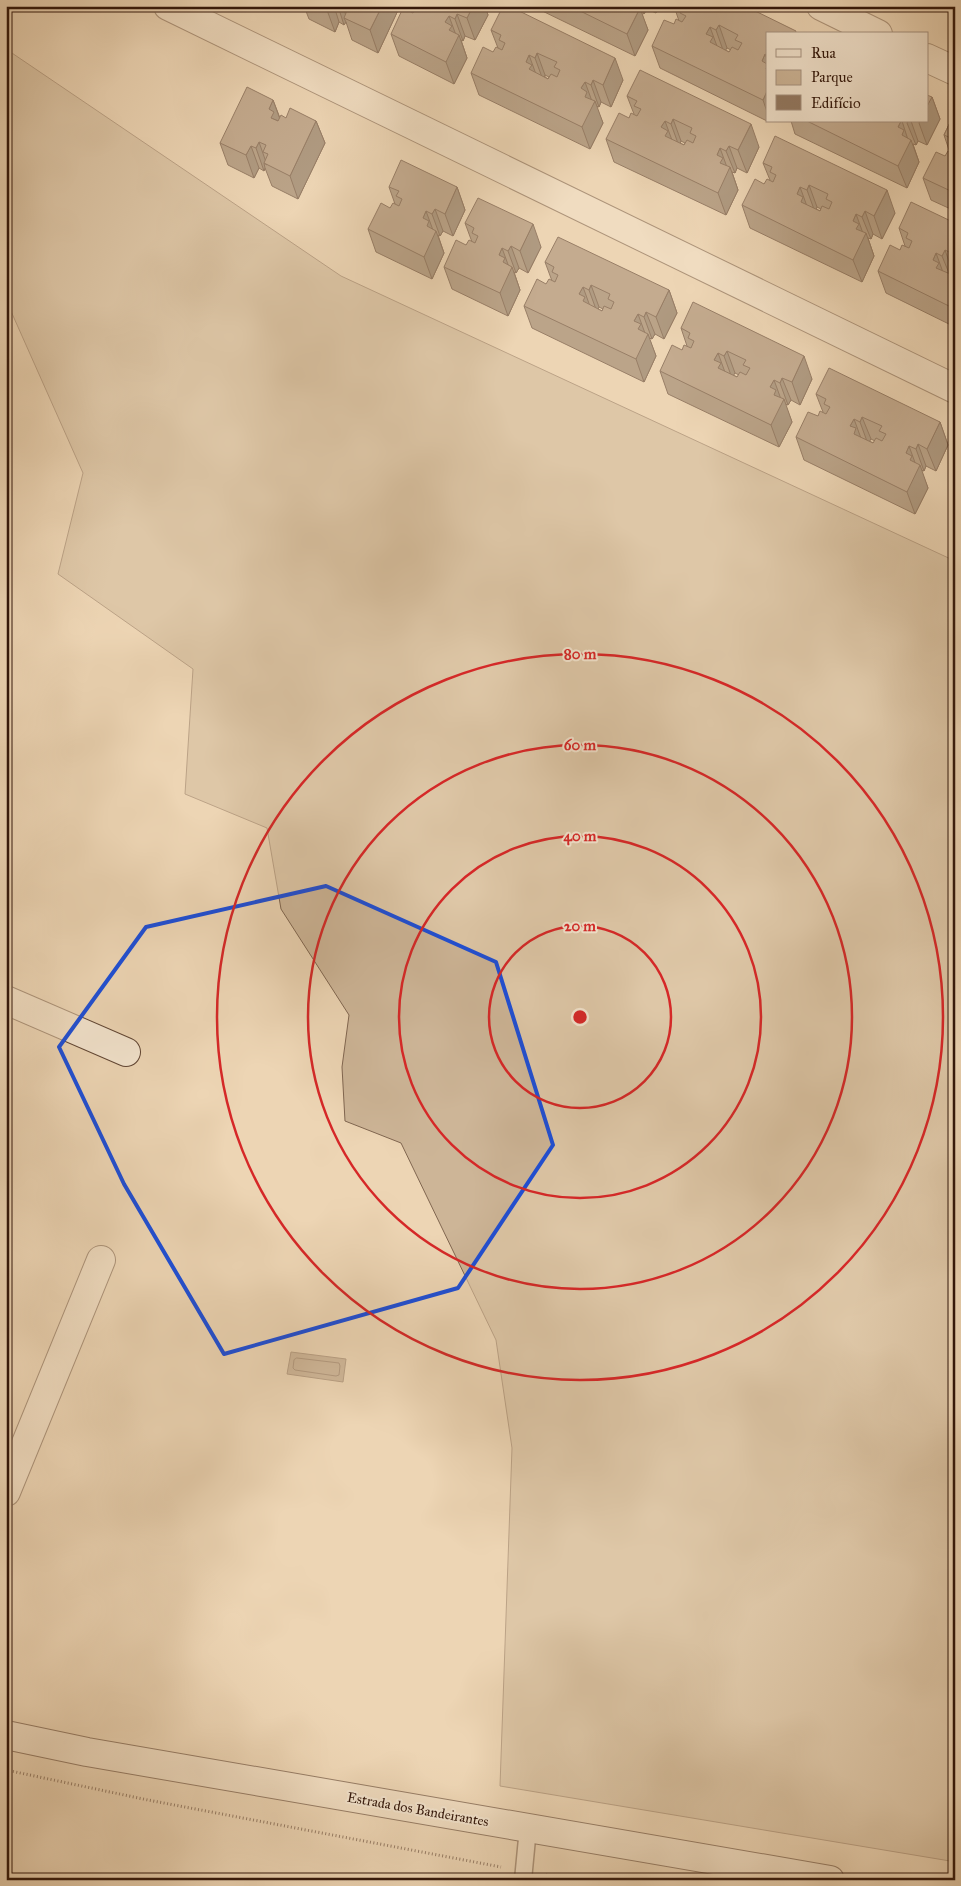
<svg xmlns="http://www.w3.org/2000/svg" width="961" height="1886" viewBox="0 0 961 1886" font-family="'IM FELL Great Primer',serif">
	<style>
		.green { fill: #cdb597; stroke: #806650 }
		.water { fill: #ad947a; stroke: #7c624d }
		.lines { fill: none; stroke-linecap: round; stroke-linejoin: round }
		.shore { stroke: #705542; stroke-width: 1 }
		.service-casing { stroke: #614634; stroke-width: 19 }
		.minor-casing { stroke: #614634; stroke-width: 30 }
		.secondary-casing { stroke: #32160a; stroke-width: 30 }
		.path { stroke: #32160a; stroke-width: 3; stroke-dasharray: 1 2.5; stroke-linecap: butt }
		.service { stroke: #f3e4ce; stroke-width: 16 }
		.minor { stroke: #f3e4ce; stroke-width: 28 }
		.secondary { stroke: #f3e4ce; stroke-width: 28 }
		.wall { fill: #7e6854; stroke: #32160a; fill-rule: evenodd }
		.shaded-wall { fill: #675545; stroke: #32160a }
		.building { fill: #937962; stroke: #32160a; fill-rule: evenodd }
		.marked { fill: none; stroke: #1d4ed8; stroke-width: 4; stroke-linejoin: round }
		.ring { fill: none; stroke: #d62828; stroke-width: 2.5 }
		.labels { text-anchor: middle; stroke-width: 4; stroke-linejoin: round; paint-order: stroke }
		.street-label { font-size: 14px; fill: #32160a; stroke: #f3e4ce }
		.centre { fill: #d62828; stroke: #f3e4ce; stroke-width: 2.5 }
		.ring-label { font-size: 15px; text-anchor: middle; font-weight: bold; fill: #d62828; stroke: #f3e4ce; stroke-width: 4; stroke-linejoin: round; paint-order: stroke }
	</style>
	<rect width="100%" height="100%" fill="#edd5b4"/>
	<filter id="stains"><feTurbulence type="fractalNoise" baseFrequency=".004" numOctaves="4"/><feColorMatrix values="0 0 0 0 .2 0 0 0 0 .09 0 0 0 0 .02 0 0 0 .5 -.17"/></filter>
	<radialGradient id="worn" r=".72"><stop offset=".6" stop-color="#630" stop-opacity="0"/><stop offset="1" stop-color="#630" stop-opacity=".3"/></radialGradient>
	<path class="green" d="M6,49L341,276L955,561V1845L950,1861L500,1786L512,1448L496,1340L401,1143L345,1121L342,1067L349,1015L281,909L267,828L185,794L193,669L58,574L83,473L6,300Z"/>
	<path class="water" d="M291,1352L346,1359L343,1382L287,1374Z"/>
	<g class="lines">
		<path class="shore" d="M297,1358L339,1363L340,1366L339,1375L336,1376L295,1370L293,1368L294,1360Z"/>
		<defs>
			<path id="service" d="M523,1880L528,1828"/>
			<g id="minor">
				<path d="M168,6L955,389"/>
				<path d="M821,6L878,34"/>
				<path d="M927,58L955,71"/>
				<path d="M6,1000L126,1052"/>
				<path d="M6,1492L101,1260"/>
			</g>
			<path id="secondary" d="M6,1735L87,1752L830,1880"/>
		</defs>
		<use href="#service" class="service-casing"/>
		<use href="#minor" class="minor-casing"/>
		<use href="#secondary" class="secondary-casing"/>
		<g class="path">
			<path d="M6,1770L148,1800L501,1867"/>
			<path d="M546,1875L573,1880"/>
		</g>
		<use href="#service" class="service"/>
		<use href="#minor" class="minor"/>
		<use href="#secondary" class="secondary"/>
	</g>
	<g class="wall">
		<path d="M304,6H400L378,53L352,40L346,22L344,25L339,22L335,32L309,19Z"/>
		<path d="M417,6H485L488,15L475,40L465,36L463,41L461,40L467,58L454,84L399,56L391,34L418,9Z"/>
		<path d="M532,6H659L656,13L647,9L644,14L641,12L648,30L635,56Z"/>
		<path d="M674,6H745L767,34V121L660,68L652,46L679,21ZM727,48L731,50L729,52L725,50Z"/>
		<path d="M491,30L623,80L611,107L601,102L599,107L596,106L603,123L590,149L479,95L471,73L498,48ZM545,75L549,77L548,79L545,77Z"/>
		<path d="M627,96L759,147L747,173L737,168L735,173L732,172L738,190L726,215L614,162L606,139L634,114ZM681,141L685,143L684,145L680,143Z"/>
		<path d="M932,97L940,119L927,145L918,141L916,145L913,144L919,162L907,188L795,134L791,121H927Z"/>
		<path d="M273,100L280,118L316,121L325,143L298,199L272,186L265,168L264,171L259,168L254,178L228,165L220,143Z"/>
		<path d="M955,112V211L931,200L923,178L945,156L950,153L944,135Z"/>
		<path d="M763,163L895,213L882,239L873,234L871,239L868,238L874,256L862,282L750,228L742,205L764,184L770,180ZM817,207L821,209L820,211L816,209Z"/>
		<path d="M389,187H457L465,210L453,236L443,231L440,236L438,235L444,253L432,279L376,252L368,229L395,204Z"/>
		<path d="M465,223L541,247L528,273L519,268L516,273L514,272L520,290L508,316L452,289L444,267L466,245L472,242Z"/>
		<path d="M955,223V274L953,273L952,275L955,276V327L886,293L878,271L905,246L899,228Z"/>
		<path d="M545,262L669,290L677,313L664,339L655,334L652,339L649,338L656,356L644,382L532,328L524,306L552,281ZM599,307L603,309L602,311L598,309Z"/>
		<path d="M681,328L812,379L800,405L791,400L788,405L785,404L792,422L779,447L668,394L660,371L682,350L687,346ZM735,373L739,375L737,377L733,375Z"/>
		<path d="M816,394L940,422L948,445L936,471L926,466L924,471L921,470L928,488L915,514L804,460L796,437L818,416L823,412ZM871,439L875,441L873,443L869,441Z"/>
	</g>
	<g class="shaded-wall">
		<path d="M328,6H334L339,22L335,32L327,10Z"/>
		<path d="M338,6H343L347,19L344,18L346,22L344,25Z"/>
		<path d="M382,6H400L378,53L370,30Z"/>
		<path d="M473,6H485L488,15L475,40L467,18Z"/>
		<path d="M641,6H646L647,9L644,14Z"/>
		<path d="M653,6H659L656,13Z"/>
		<path d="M640,8L648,30L635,56L627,34Z"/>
		<path d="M457,14L465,36L463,41L455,19Z"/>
		<path d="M449,16L457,38L459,35L467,58L454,84L446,62L445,22Z"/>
		<path d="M719,25L727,48L724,53L716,30Z"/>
		<path d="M710,27L718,49V64L706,34Z"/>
		<path d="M537,53L545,75L543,80L535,58Z"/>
		<path d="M765,54L767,59V76L762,61Z"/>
		<path d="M529,55L537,77V92L526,62Z"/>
		<path d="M615,58L623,80L611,107L603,85Z"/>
		<path d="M593,80L601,102L599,107L591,85Z"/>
		<path d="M585,82L593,104L595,101L603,123L590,149L582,127L581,88Z"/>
		<path d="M767,91V112L763,100Z"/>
		<path d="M932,97L940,119L927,145L919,123L920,121H927V106Z"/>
		<path d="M273,100L281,122L271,118L269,109Z"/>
		<path d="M673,119L681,141L679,146L671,124Z"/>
		<path d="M316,121L325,143L298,199L290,176Z"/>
		<path d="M665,121L673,143V158L661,127Z"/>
		<path d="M901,121H902L909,143L911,140L919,162L907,188L898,166V127Z"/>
		<path d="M908,121H911L918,141L916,145L907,123Z"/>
		<path d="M751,124L759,147L747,173L738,150Z"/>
		<path d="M259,142L267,165L264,163L265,168L264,171L256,148Z"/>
		<path d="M251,146L259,168L254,178L246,155Z"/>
		<path d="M729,146L737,168L735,173L726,151Z"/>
		<path d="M720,148L728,170L730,167L738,190L726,215L718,193L717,155Z"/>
		<path d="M809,185L817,207L815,212L807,190Z"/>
		<path d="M457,187L465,210L453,236L445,214Z"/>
		<path d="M800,187L808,209L809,224L797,194Z"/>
		<path d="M887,190L895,213L882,239L874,216Z"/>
		<path d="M435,209L443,231L440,236L432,214Z"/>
		<path d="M426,211L434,233L436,231L444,253L432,279L424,257L423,218Z"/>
		<path d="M865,211L873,234L871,239L862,217Z"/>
		<path d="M856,214L864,236L866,233L874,256L862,282L853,260V221Z"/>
		<path d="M533,224L541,247L528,273L520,251Z"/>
		<path d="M511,246L519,268L516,273L508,251Z"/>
		<path d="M502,248L510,270L512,267L520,290L508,316L500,293L499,255Z"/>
		<path d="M945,250L953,273L951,278L942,256Z"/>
		<path d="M936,253L944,275L945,290L933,260Z"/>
		<path d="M591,285L599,307L597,312L589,290Z"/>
		<path d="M583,287L591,309V324L579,294Z"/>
		<path d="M669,290L677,313L664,339L656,317Z"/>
		<path d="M646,312L655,334L652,339L644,317Z"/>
		<path d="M638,314L646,336L648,334L656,356L644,382L636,359L634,321Z"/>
		<path d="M727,351L735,373L732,378L724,356Z"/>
		<path d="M718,353L726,375V390L714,360Z"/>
		<path d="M804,356L812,379L800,405L792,382Z"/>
		<path d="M782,378L791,400L788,405L780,383Z"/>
		<path d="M774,380L782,402L784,399L792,422L779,447L771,425L770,387Z"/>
		<path d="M862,417L871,439L868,444L860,422Z"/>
		<path d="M854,419L862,441V456L850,426Z"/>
		<path d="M940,422L948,445L936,471L927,449Z"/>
		<path d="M918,444L926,466L924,471L916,449Z"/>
		<path d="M909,446L917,468L920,465L928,488L915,514L907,492L906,453Z"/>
	</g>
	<g class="building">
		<path d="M319,6H328L327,10Z"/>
		<path d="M344,6H382L370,30L344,18L348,8Z"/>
		<path d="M424,6H473L467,18L457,14L455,19L449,16L445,22L452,26L449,30L459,35L446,62L391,34L403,8L413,13L415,8L422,11Z"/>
		<path d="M503,6H509L615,58L603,85L593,80L591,85L585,82L581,88L587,92L585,97L595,101L582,127L471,73L483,47L493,52L496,47L502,50L505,43L499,40L501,35L491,30ZM537,53L557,62L554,67L560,70L557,77L551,74L548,79L529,69L532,65L526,62L529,55L535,58Z"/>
		<path d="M570,6H636L640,8L627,34Z"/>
		<path d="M680,6H745L796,31L795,34H767V55L765,54L762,61L767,64V66L766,69L767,70V91L763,100L652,46L664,20L674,24L676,19L682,22L686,16L680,13L682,7ZM719,25L738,35L735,40L742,43L738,50L732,47L729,52L710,42L713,37L706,34L710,27L716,30Z"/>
		<path d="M640,70L751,124L738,150L729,146L726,151L720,148L717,155L723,158L720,163L730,167L718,193L606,139L619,113L629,118L631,113L637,116L641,109L634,106L637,101L627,96ZM673,119L692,128L690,133L696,136L693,143L687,140L684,145L665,136L668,131L661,127L665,121L671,124Z"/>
		<path d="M247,87L273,100L269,109L274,112L271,118L278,121L281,115L286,118L290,108L316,121L290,176L264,163L268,154L263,152L266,145L259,142L256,148L251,146L246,155L220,143Z"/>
		<path d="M927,95L932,97L927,106Z"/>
		<path d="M955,112V146L951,145L953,139L944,135Z"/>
		<path d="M807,121H901L898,127L904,130L902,135L911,140L898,166Z"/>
		<path d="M775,136L887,190L874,216L865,211L862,217L856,214L853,221L859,224L856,229L866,233L853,260L742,205L755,179L764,184L767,179L773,182L776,175L770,172L772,167L763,163ZM809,185L828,194L826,199L832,202L829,209L822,206L820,211L801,202L803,197L797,194L800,187L807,190Z"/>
		<path d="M948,151L954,154L955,152V193L923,178L936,152L945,156Z"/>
		<path d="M401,160L457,187L445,214L435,209L432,214L426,211L423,218L429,221L427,226L436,231L424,257L368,229L381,203L390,208L393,203L399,206L402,199L396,196L399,191L389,187Z"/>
		<path d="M478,198L533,224L520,251L511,246L508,251L502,248L499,255L505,258L503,262L512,267L500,293L444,267L456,240L466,245L469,240L475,243L478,236L472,233L474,228L465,223Z"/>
		<path d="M911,202L955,223V255L945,250L942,256L936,253L933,260L939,263L936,268L955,276V309L878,271L890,245L900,250L902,245L909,248L912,241L906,238L908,233L899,228Z"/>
		<path d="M558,237L669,290L656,317L646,312L644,317L638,314L634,321L641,324L638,329L648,334L636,359L524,306L537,279L546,284L549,279L555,282L558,275L552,272L554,267L545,262ZM591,285L610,294L608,299L614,302L611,309L604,306L602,311L583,301L585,297L579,294L583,287L589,290Z"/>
		<path d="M693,302L804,356L792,382L782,378L780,383L774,380L770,387L776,390L774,395L784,399L771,425L660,371L672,345L682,350L684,345L691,348L694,341L688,338L690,333L681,328ZM727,351L746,360L743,365L750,368L746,375L740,372L737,377L718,368L721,363L714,360L718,353L724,356Z"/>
		<path d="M829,368L940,422L927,449L918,444L916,449L909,446L906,453L912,456L910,460L920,465L907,492L796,437L808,412L818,416L820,411L826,414L830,407L824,404L826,399L816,394ZM862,417L882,426L879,431L886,434L882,441L876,438L873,443L854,434L856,428L850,426L854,419L860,422Z"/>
	</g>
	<path d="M0 0H961V1886H0ZM326,886L496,962L553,1145L458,1288L224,1354L124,1184L59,1047L146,927Z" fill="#edd5b4" fill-opacity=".55" fill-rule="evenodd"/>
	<path class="marked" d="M326,886L496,962L553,1145L458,1288L224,1354L124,1184L59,1047L146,927Z"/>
	<g class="ring">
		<circle cx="580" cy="1017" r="91"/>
		<circle cx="580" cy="1017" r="181"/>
		<circle cx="580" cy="1017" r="272"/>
		<circle cx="580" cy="1017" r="363"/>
	</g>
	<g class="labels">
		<g class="street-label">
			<text transform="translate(418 1809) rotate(10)" y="5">Estrada dos Bandeirantes</text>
		</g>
	</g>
	<circle cx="580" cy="1017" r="8" class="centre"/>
	<g class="ring-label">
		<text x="580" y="659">80 m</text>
		<text x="580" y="750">60 m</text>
		<text x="580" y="841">40 m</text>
		<text x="580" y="931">20 m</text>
	</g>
	<rect width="961" height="1886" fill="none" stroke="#edd5b4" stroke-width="25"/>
	<rect x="8" y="8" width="946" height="1871" fill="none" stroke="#32160a" stroke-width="2.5"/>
	<rect x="12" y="12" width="936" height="1861" fill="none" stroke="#32160a"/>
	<rect x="766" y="32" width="162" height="90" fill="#f3e4ce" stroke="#a69280"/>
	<rect x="776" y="49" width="25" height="8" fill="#f3e4ce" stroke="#a69280"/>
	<text x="811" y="58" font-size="15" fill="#32160a">Rua</text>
	<rect x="776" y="70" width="25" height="15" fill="#cdb597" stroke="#a69280"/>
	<text x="811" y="82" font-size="15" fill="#32160a">Parque</text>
	<rect x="776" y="95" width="25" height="15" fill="#937962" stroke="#a69280"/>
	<text x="811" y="108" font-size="15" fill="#32160a">Edifício</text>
	<rect width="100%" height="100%" filter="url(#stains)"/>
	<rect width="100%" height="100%" fill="url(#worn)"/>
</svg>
